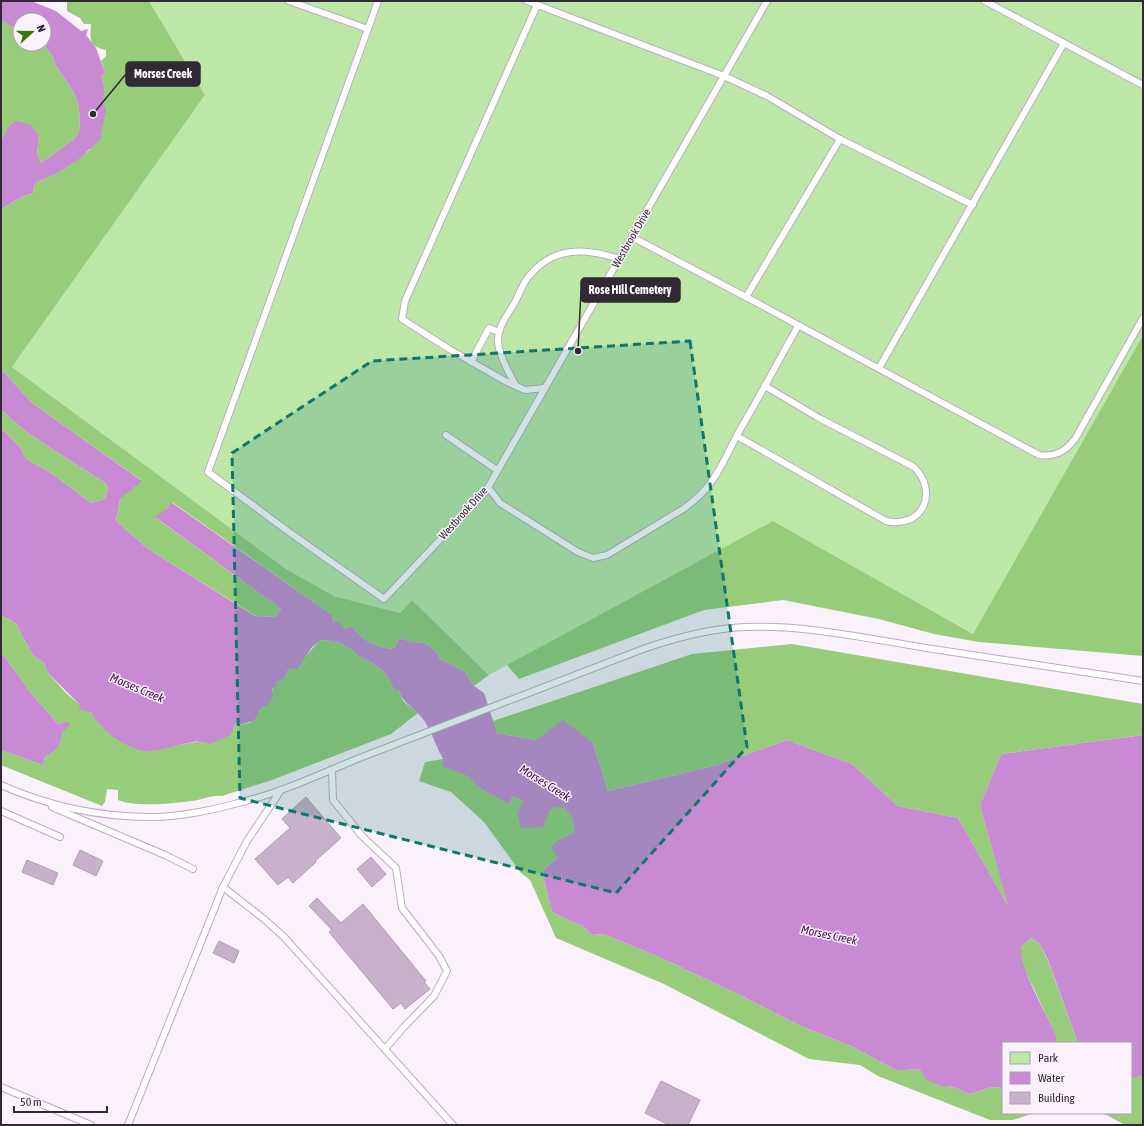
<svg xmlns="http://www.w3.org/2000/svg" width="1144" height="1126" font-family="'Asap Condensed',sans-serif">
	<style>
		.green { fill: #bde7a7 }
		.forest { fill: #97cc7b }
		.water { fill: #c88bd3 }
		.building { fill: #c7b1cb; stroke: #b19bb4 }
		.lines { fill: none; stroke-linecap: round; stroke-linejoin: round }
		.lane-casing { stroke: #bfa9c3; stroke-width: 8 }
		.lane { stroke: #fff; stroke-width: 6 }
		.marked { fill: #0f766e; fill-opacity: 0.2; stroke: #0f766e; stroke-width: 3; stroke-dasharray: 8 5; stroke-linejoin: round }
		.labels { text-anchor: middle; stroke-width: 3; stroke-linejoin: round; paint-order: stroke }
		.street-label { font-size: 11px; fill: #312933; stroke: #faf1fc }
		.water-label { font-size: 12px; font-style: italic; fill: #43094d; stroke: #faf1fc }
		.leader { fill: none; stroke: #312933; stroke-width: 1.5 }
		.callout-dot { fill: #312933; stroke: #faf1fc; stroke-width: 1.5 }
		.callout { fill: #312933; stroke: #312933; stroke-width: 1.5 }
		.callout-label { font-size: 12px; text-anchor: middle; font-weight: bold; fill: #fff }
	</style>
	<rect width="100%" height="100%" fill="#faf1fc"/>
	<path class="green" d="M149 1H1143V335L973 634 773 521 489 675 412 600 400 613 334 596 286 569 12 367 205 95Z"/>
	<g class="forest">
		<path d="M67 1H149L205 95 12 367 286 569 334 596 400 613 412 600 489 675 474 686 465 672 439 658 435 650 424 643 412 642 399 638 396 646 392 649C373 646 363 641 352 626L345 629 334 622 332 615 172 502 168 508 156 518 281 609 275 617 256 616 148 549 116 521 120 499 141 480 32 403 1 369V209L23 196 33 194 34 186 37 182 54 175 90 150C96 127 107 101 101 77L105 73 101 61 106 56V50C89 46 90 41 91 24H84L80 18 67 11Z"/>
		<path d="M1 19 8 25 20 29V44H43L53 57 56 66 69 84 78 102 80 119 79 132 73 140 41 163 37 155 39 135 7 128 1 141Z"/>
		<path d="M1143 335V656L979 642 934 634 879 619 783 600 704 610 519 679 507 665 773 521 973 634Z"/>
		<path d="M1 410 28 433 105 483 108 487 105 499 91 503 51 473 26 459 20 447 1 428Z"/>
		<path d="M1 615 17 624 22 636 34 656 44 663 48 673 67 694 79 704 91 712 102 727 145 751 201 741 234 726 250 723 259 710 264 707 276 683 285 678 288 670C302 665 310 649 321 640L332 641 343 644 359 656 369 661 383 671 389 679 394 690H399L403 701 418 713 391 734 272 780 222 796C214 795 206 798 198 800 178 803 136 808 118 800V790L107 789 105 802 102 806 1 765V750L43 765 45 757 51 753 67 721 58 724 31 693 1 652Z"/>
		<path d="M792 644 1143 704V735L1001 754 980 805 1009 908 958 818 898 806 852 764 787 740 717 765 608 791 593 743 536 740 497 733 493 721 692 654Z"/>
		<path d="M443 759 460 772 469 776 481 789 509 803 512 797 522 800 523 804 549 811 556 807H565L573 819 574 832 560 839 558 858 544 869V880L552 912 584 927 592 935 603 934 659 957 744 997 801 1026 853 1047 896 1070H905L920 1069 950 1086 970 1094 992 1087 1003 1088V1113H1034L1013 1120H990L878 1076 860 1065 809 1059 664 984 556 938 530 880 521 873 484 822 451 792 419 781 425 762Z"/>
		<path d="M1031 938 1040 944 1048 961 1078 1043H1057V1040L1052 1027 1023 966 1020 952 1023 944Z"/>
		<path d="M1143 1075V1125H1125L1103 1113H1131V1079Z"/>
	</g>
	<g class="water">
		<path d="M1 1H31L56 11 81 31 88 29 86 35 96 48 105 73 101 77 104 88 103 103 106 110 100 140 79 159 54 175 37 182 34 186 33 194 23 196 1 209V141L7 128 16 121 31 125 39 135 37 155 41 163 73 140 79 132 80 119 78 102 69 84 56 66 53 57 43 44H44V20H20V29L8 25 1 19Z"/>
		<path d="M1 369 32 403 142 481 120 499 116 521 148 549 255 616 275 617 281 609 155 517 168 508 171 502 332 615 334 622 340 623 345 629 352 626C363 641 373 646 392 649L396 646 399 638 412 642 424 643 435 650 439 658 465 672 474 686 484 693 497 733 536 740 563 720 593 743 608 791 717 765 787 740 852 764 898 806 958 818 1008 906 980 805 1001 754 1143 735V1075L1131 1079V1043H1078L1048 960 1040 944 1031 938C1028 941 1024 943 1022 946 1016 961 1043 1007 1050 1023 1053 1029 1057 1036 1057 1043H1003V1088L992 1087 970 1094 950 1086 945 1087 926 1080 920 1069 905 1070H896L853 1047 801 1026 744 997 659 957 603 934 592 935 584 927 552 912 544 880V869L558 858 551 847 560 839 574 832 573 819 565 808 556 807 549 811 543 827 521 828 517 812 523 804 522 800 512 797 509 804 481 789 468 776 442 766 443 759C437 748 430 728 423 719 415 708 402 703 399 690H394L389 679 383 671 369 661 359 656 343 644 332 641 321 640 312 647 297 670 293 668 288 670 285 678 276 683V687L272 689C274 703 270 703 259 710 257 723 246 723 234 726L230 735 210 744C196 739 193 743 179 745 169 747 156 752 145 751 132 750 111 737 102 727 98 723 94 717 91 712L80 710 79 704 48 673 44 663 34 656 22 636 17 624 1 615V428L20 447 26 459 51 473 91 503 105 499 108 487 105 483 28 433 1 410Z"/>
		<path d="M1 652 31 693 58 724 67 721 70 725 62 732C61 746 56 750 45 757L43 765 1 750Z"/>
	</g>
	<g class="building">
		<path d="M306 797 341 838 322 855 315 861 316 862 293 883 288 877 278 885 255 859 290 828 282 819Z"/>
		<path d="M80 850 103 861 96 876 73 865Z"/>
		<path d="M371 857 386 874 372 887 357 869Z"/>
		<path d="M27 860 58 873 53 885 22 872Z"/>
		<path d="M317 898 341 923 363 904 426 981 424 982 430 989 405 1009 401 1003 393 1009 329 932 332 930 309 906Z"/>
		<path d="M219 941 239 951 234 963 213 953Z"/>
		<path d="M661 1081 700 1100 688 1125H669L645 1113Z"/>
	</g>
	<g class="lines">
		<g class="lane-casing">
			<g id="lane">
				<path d="M289 1 368 29"/>
				<path d="M378 1 208 472 289 532 384 599 486 491 767 1"/>
				<path d="M527 1 724 76 767 96 840 139 973 205"/>
				<path d="M985 1 1143 85"/>
				<path d="M537 5 405 301 402 319 449 349 505 381 525 390 545 388"/>
				<path d="M632 237 746 297 1039 455C1055 457 1065 452 1075 439L1143 318"/>
				<path d="M746 297 840 139"/>
				<path d="M471 362 489 328 499 332"/>
				<path d="M879 368 1064 43"/>
				<path d="M516 386C510 375 498 354 498 341 498 326 508 314 515 302 520 293 523 282 530 275 554 246 586 248 619 259"/>
				<path d="M446 435 497 470"/>
				<path d="M737 436 886 521C923 529 939 492 914 467L819 418 765 386"/>
				<path d="M488 487 500 503 578 552 593 558 607 555 683 509C716 487 723 460 741 428 761 394 779 360 798 326"/>
				<path d="M332 770 333 800 362 836 396 868 402 908 439 956 447 971 434 996 403 1028 385 1049"/>
				<path d="M1 785C48 806 99 817 151 817 183 817 216 809 246 801 284 791 321 774 357 759L643 649C672 639 701 631 731 628 796 622 869 639 933 649 1003 660 1073 670 1143 681"/>
				<path d="M52 807 165 855 193 869"/>
				<path d="M1 811 60 837"/>
				<path d="M223 887 264 919 284 937 453 1125"/>
				<path d="M1 1087 91 1125"/>
				<path d="M128 1125 223 887 247 841 281 790"/>
			</g>
		</g>
		<use href="#lane" class="lane"/>
	</g>
	<path class="marked" d="M690 341 747 747 616 893 240 798 232 453 372 361Z"/>
	<g class="labels">
		<g class="street-label">
			<text transform="translate(631 238) rotate(-60)" y="4">Westbrook Drive</text>
			<text transform="translate(463 513) rotate(-48)" y="4">Westbrook Drive</text>
		</g>
		<g class="water-label">
			<text transform="translate(137 688) rotate(23)" y="4">Morses Creek</text>
			<text transform="translate(545 783) rotate(32)" y="4">Morses Creek</text>
			<text transform="translate(829 935) rotate(12)" y="4">Morses Creek</text>
		</g>
	</g>
	<path class="leader" d="M93 114L126 74M578 351L581 290"/>
	<g class="callout-dot">
		<circle cx="93" cy="114" r="4"/>
		<circle cx="578" cy="351" r="4"/>
	</g>
	<g class="callout">
		<rect x="126" y="62" width="74" height="24" rx="4"/>
		<rect x="581" y="278" width="99" height="24" rx="4"/>
	</g>
	<g class="callout-label">
		<text x="163" y="78">Morses Creek</text>
		<text x="630" y="294">Rose Hill Cemetery</text>
	</g>
	<rect width="1144" height="1126" fill="none" stroke="#312933" stroke-width="4"/>
	<rect x="1002" y="1042" width="130" height="72" fill="#faf1fc" stroke="#aaa1ac"/>
	<rect x="1010" y="1052" width="20" height="12" fill="#bde7a7" stroke="#aaa1ac"/>
	<text x="1038" y="1062" font-size="12" fill="#312933">Park</text>
	<rect x="1010" y="1072" width="20" height="12" fill="#c88bd3" stroke="#aaa1ac"/>
	<text x="1038" y="1082" font-size="12" fill="#312933">Water</text>
	<rect x="1010" y="1092" width="20" height="12" fill="#c7b1cb" stroke="#aaa1ac"/>
	<text x="1038" y="1102" font-size="12" fill="#312933">Building</text>
	<g transform="translate(32 32) rotate(69)"><circle r="19" fill="#faf1fc" stroke="#aaa1ac"/>
	<path d="M0-3L7 15L0 10L-7 15Z" fill="#3c7609"/>
	<text y="-6" font-size="11" font-weight="bold" text-anchor="middle" fill="#312933">N</text>
	</g>
	<path d="M14 1106v6h93v-6" fill="none" stroke="#312933" stroke-width="2"/>
	<text x="20" y="1106" font-size="12" fill="#312933" stroke="#faf1fc" stroke-width="3" paint-order="stroke">50 m</text>
</svg>
